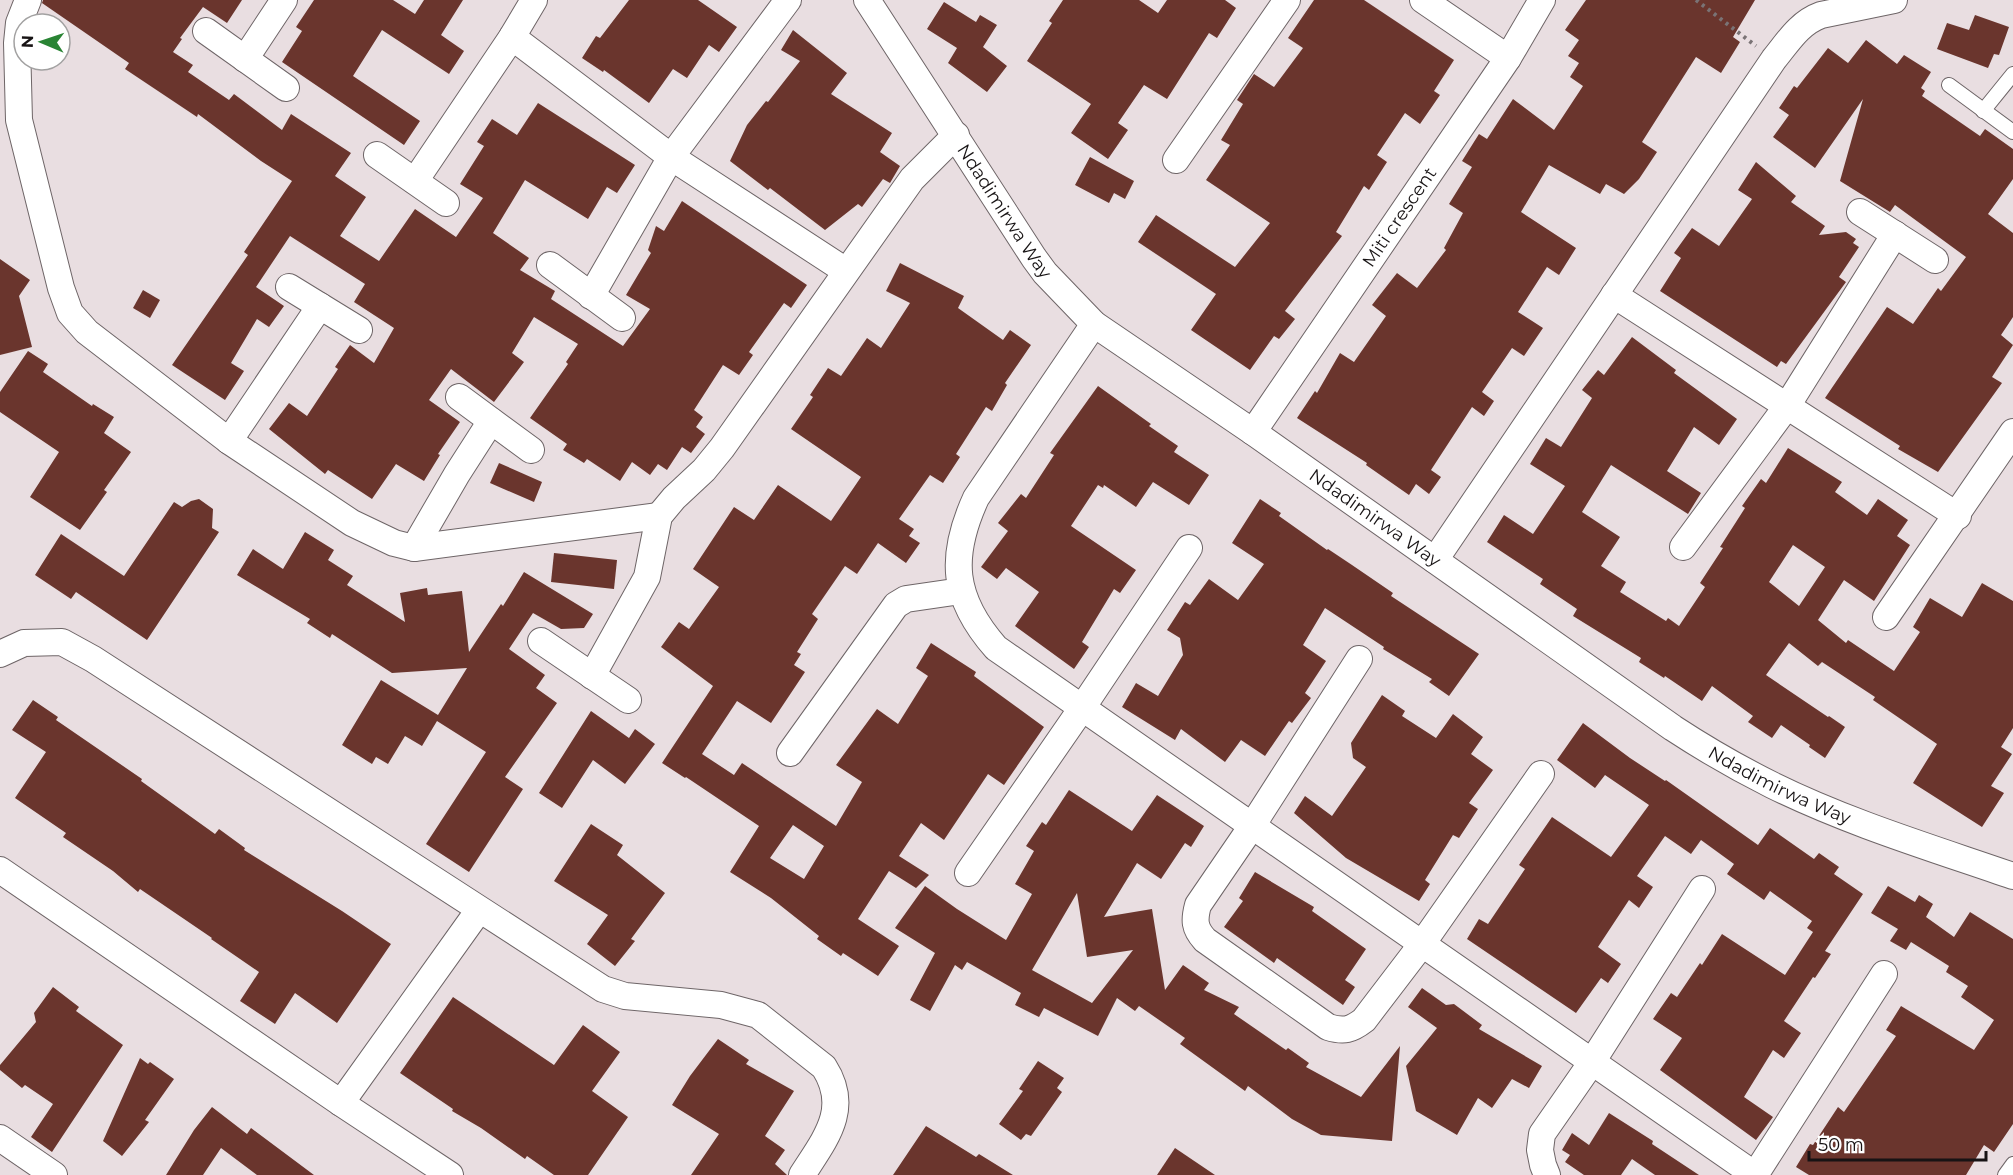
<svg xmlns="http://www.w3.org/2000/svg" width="2013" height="1175" font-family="Montserrat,sans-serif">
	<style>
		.building { fill: #6a352d; fill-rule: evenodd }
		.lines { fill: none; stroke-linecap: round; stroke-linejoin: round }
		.service-casing { stroke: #6e6567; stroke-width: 16 }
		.minor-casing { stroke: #6e6567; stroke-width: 28 }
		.path { stroke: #7a7375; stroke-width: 4; stroke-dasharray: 3 4.5; stroke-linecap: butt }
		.service { stroke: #fff; stroke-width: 14 }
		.minor { stroke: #fff; stroke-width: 26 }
		.labels { text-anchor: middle; stroke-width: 6; stroke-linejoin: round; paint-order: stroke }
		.street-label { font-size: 18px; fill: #171314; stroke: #fff }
	</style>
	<rect width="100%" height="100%" fill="#e9dee1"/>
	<g class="building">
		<path d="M43 0H242L227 23 203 7 180 38 182 39 173 52 193 65 188 72 229 100 234 94 282 130 291 114 351 153 335 176 366 197 340 236 379 261 415 209 456 237 483 198 460 184 484 146 477 142 492 119 517 135 538 103 635 165 617 193 607 187 588 219 525 180 493 233 529 258 520 270 555 291 551 299 623 346 650 309 626 295 651 253 648 250 656 226 664 231 682 201 807 285 791 308 784 303 749 352 753 355 739 375 723 365 694 410 703 417 696 427 705 434 691 453 682 447 667 470 658 464 650 475 632 462 620 481 587 459 584 463 563 450 567 444 530 418 568 364 566 362 578 344 534 317 512 353 524 362 494 402 451 369 429 400 460 422 438 454 440 455 424 481 396 464 372 499 328 470 325 474 269 429 289 403 307 416 338 369 335 367 350 345 374 363 394 328 354 302 365 284 290 236 256 287 284 306 269 327 257 319 231 363 244 371 225 400 172 365 248 255 244 252 292 181 261 161 198 114 197 117 125 69 129 63 42 3Z"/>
		<path d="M314 0H393L415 14 424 0H463L441 35 464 51 449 74 382 30 353 76 420 121 404 145 282 62 302 31 296 27Z"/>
		<path d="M629 0H698L737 27 719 52 709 45 687 78 673 69 649 103 604 70 603 72 582 58 596 36 600 38Z"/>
		<path d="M1063 0H1139L1158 13 1167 0H1225L1236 8 1217 38 1209 33 1167 99 1144 85 1118 123 1128 130 1108 159 1071 133 1091 104 1027 61 1052 23 1049 21Z"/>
		<path d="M1314 0H1364L1454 60 1434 91 1440 95 1420 124 1405 113 1377 155 1387 162 1369 190 1364 186 1336 232 1342 236 1285 311 1295 319 1279 339 1274 336 1250 370 1191 330 1216 294 1138 242 1156 215 1235 267 1270 223 1206 180 1230 145 1221 140 1243 104 1237 100 1254 74 1274 87 1303 48 1288 38Z"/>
		<path d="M1586 0H1755L1733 37 1740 42 1721 73 1696 57 1642 142 1657 152 1639 179 1624 194 1606 184 1600 194 1549 165 1521 212 1576 248 1559 275 1547 267 1518 312 1543 328 1524 356 1512 348 1482 392 1494 401 1484 416 1472 407 1431 470 1441 477 1429 494 1416 484 1409 495 1366 465 1367 463 1297 418 1315 391 1317 393 1340 353 1354 362 1386 316 1372 305 1397 273 1417 288 1446 250 1444 248 1463 213 1449 204 1472 167 1462 161 1479 134 1487 139 1513 99 1554 130 1583 86 1570 77 1579 63 1568 56 1579 40 1565 30Z"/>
		<path d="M944 2 976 22 980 15 997 25 983 47 1007 66 987 92 948 63 957 48 927 29Z"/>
		<path d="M1975 15 2009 27 1999 55 1994 54 1988 68 1937 49 1947 23 1969 30Z"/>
		<path d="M793 30 847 73 831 94 892 133 880 152 900 166 890 183 883 179 862 207 858 204 825 230 770 188 768 190 730 161 747 125 766 101 768 102 800 61 781 50Z"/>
		<path d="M1866 40 1897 64 1904 55 1931 72 1921 88 1925 91 1922 96 1980 136 1985 129 2013 149V179L1988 214 2013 233V317L2001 335 2013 345 1992 377 2002 383 1938 472 1898 449 1900 446 1825 398 1887 307 1913 324 1938 288 1941 291 1966 257 1895 205 1890 212 1840 181 1863 99 1815 168 1773 137 1789 115 1779 108 1794 86 1797 88 1828 48 1848 63Z"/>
		<path d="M1090 157 1134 181 1125 199 1114 193 1109 203 1075 185Z"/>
		<path d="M1756 162 1796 196 1791 202 1825 226 1819 235 1846 232 1856 239 1853 243 1859 247 1839 277 1846 282 1786 364 1781 361 1777 367 1660 291 1681 258 1674 253 1692 228 1719 246 1752 199 1738 190Z"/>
		<path d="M0 259 30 280 19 296 32 347 0 355Z"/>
		<path d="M900 263 964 296 958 308 1003 340 1010 330 1031 345 1005 383 1007 385 992 411 986 407 956 454 960 457 943 483 930 475 899 519 914 529 909 536 920 543 906 563 878 543 857 574 845 566 812 614 818 619 797 652 801 654 794 665 805 672 771 723 737 701 702 754 734 775 742 763 836 826 862 782 836 765 877 709 898 724 928 676 916 668 931 643 976 672 974 676 1044 727 1004 785 988 774 944 840 921 823 899 856 929 875 916 888 889 871 858 919 899 946 878 976 843 953 841 956 817 939 819 936 771 898 730 872 759 826 686 777 685 778 662 763 713 686 661 647 679 622 689 629 719 587 693 569 734 507 754 520 778 485 831 521 861 477 791 429 813 397 810 395 828 368 841 376 867 338 881 348 910 303 886 291ZM793 825 824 846 804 879 770 858Z"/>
		<path d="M143 290 160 300 150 318 133 308Z"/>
		<path d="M1632 337 1676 370 1674 373 1737 419 1719 445 1694 427 1667 471 1701 493 1688 514 1611 465 1582 512 1620 537 1601 566 1626 582 1620 592 1666 621 1668 618 1679 626 1705 587 1700 583 1723 548 1720 547 1745 508 1742 506 1761 479 1766 483 1788 448 1842 482 1835 492 1867 515 1878 499 1908 520 1897 536 1910 545 1874 601 1844 580 1818 620 1846 643 1848 640 1894 671 1920 632 1913 627 1930 598 1962 617 1982 583 2013 601V728L2001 747 2012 754 1991 786 2004 793 1982 827 1913 783 1937 744 1873 700 1875 697 1822 662 1818 666 1789 643 1766 675 1828 717 1829 716 1845 727 1825 758 1809 747 1810 745 1781 725 1772 738 1748 722 1753 716 1712 686 1702 701 1665 676 1664 678 1639 662 1641 658 1573 616 1577 609 1540 584 1543 579 1487 542 1504 515 1533 534 1565 486 1530 464 1546 438 1561 447 1592 398 1582 390 1598 370 1604 375ZM1793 545 1825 567 1799 606 1769 582Z"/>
		<path d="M28 351 48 364 43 372 92 406 93 404 114 417 104 433 131 452 104 490 107 492 80 530 30 497 59 452 0 412V392Z"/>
		<path d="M1098 386 1151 424 1149 426 1178 446 1174 452 1209 475 1189 505 1153 482 1136 507 1104 485 1103 488 1098 485 1071 526 1136 570 1120 593 1114 589 1082 642 1089 647 1074 669 1015 626 1039 592 1006 568 997 579 981 567 1008 531 998 523 1021 494 1026 498 1054 455 1050 453Z"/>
		<path d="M499 463 542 482 534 502 490 483Z"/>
		<path d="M199 499 213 509 212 528 219 532 147 640 76 592 71 599 35 575 61 534 124 576 174 502 182 507 191 501Z"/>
		<path d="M1260 499 1281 513 1279 516 1327 550 1328 549 1352 565 1393 593 1391 596 1479 654 1449 696 1429 682 1432 679 1383 649 1384 647 1325 608 1303 645 1326 661 1305 693 1311 698 1292 723 1289 721 1265 756 1241 740 1225 762 1181 729 1175 740 1122 707 1136 683 1158 696 1183 655 1180 638 1167 630 1185 602 1190 605 1209 579 1238 600 1264 564 1232 543Z"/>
		<path d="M305 532 334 550 328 560 353 576 347 585 405 622 400 593 427 588 428 595 462 591 469 652 501 604 503 606 524 572 593 614 584 628 561 629 533 613 509 649 545 675 536 688 557 703 505 777 523 789 469 872 426 844 486 752 437 721 422 746 405 736 388 764 376 757 372 764 342 745 381 680 438 715 467 668 392 673 332 634 330 638 307 623 310 619 237 575 253 549 283 569Z"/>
		<path d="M554 553 617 560 614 589 551 582Z"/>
		<path d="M1382 695 1405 711 1402 716 1436 738 1453 714 1483 737 1471 754 1493 770 1469 803 1478 809 1459 838 1453 835 1425 880 1430 884 1419 901 1346 858 1294 813 1305 796 1332 816 1366 767 1353 758 1351 743Z"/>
		<path d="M33 700 58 717 56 720 142 779 141 781 215 834 219 829 245 848 244 850 342 911 391 944 337 1023 295 993 275 1024 240 1001 259 972 211 939 212 938 140 889 138 892 113 871 63 837 66 833 15 798 46 752 12 730Z"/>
		<path d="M591 711 629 738 635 729 655 744 625 784 593 760 562 808 539 793Z"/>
		<path d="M1583 723 1630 758 1665 781 1666 780 1758 845 1770 828 1814 859 1819 853 1839 867 1834 874 1863 894 1825 951 1831 954 1815 978 1813 977 1784 1021 1801 1033 1784 1058 1773 1050 1744 1097 1773 1117 1756 1140 1660 1070 1682 1038 1653 1019 1671 993 1677 997 1700 963 1702 965 1722 934 1785 975 1813 932 1807 928 1812 921 1770 891 1764 900 1727 874 1734 864 1701 840 1691 854 1665 836 1637 876 1653 887 1639 908 1629 900 1598 947 1621 964 1608 983 1601 978 1576 1013 1467 939 1479 919 1488 924 1525 869 1519 865 1552 817 1611 857 1649 805 1605 775 1595 788 1557 760Z"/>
		<path d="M1069 790 1132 831 1157 795 1204 826 1191 847 1185 843 1161 879 1137 863 1104 917 1152 909 1165 990 1183 965 1209 983 1204 990 1239 1007 1234 1014 1286 1050 1288 1048 1309 1063 1306 1067 1361 1097 1400 1046 1392 1141 1321 1135 1292 1119 1248 1086 1245 1091 1180 1044 1185 1038 1139 1006 1135 1011 1117 998 1098 1036 1044 1008 1039 1017 1015 1005 1021 993 967 962 962 970 955 965 930 1011 910 1000 935 953 895 928 925 886 957 909 1006 940 1032 894 1015 884 1034 851 1026 846 1042 822 1046 825ZM1077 893 1087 957 1133 950 1092 1003 1032 970Z"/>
		<path d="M591 824 623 845 617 855 665 893 631 939 635 941 615 966 587 944 608 915 554 881Z"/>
		<path d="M1255 872 1314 907 1312 911 1366 949 1345 980 1355 987 1343 1005 1277 958 1274 963 1224 927 1243 901 1239 898Z"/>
		<path d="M1888 886 1915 902 1919 895 1933 904 1926 917 1954 937 1970 912 2013 939V1124L1994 1152 1984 1145 1966 1175H1809L1796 1167 1810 1144 1813 1145 1838 1107 1844 1112 1896 1036 1886 1030 1901 1006 1974 1050 1994 1020 1961 997 1968 986 1946 972 1949 966 1911 942 1906 950 1890 941 1898 929 1871 913Z"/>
		<path d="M53 987 79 1007 76 1011 123 1045 52 1152 31 1137 53 1104 25 1085 22 1088 0 1070V1065L36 1022 34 1013Z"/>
		<path d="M1422 988 1446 1005 1454 1004 1482 1025 1479 1029 1542 1066 1529 1088 1512 1079 1492 1108 1478 1098 1457 1135 1416 1111 1406 1066 1437 1028 1408 1007Z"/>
		<path d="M453 997 554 1065 583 1025 620 1052 592 1091 628 1117 588 1175H554L527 1156 525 1159 481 1128 452 1111 453 1109 400 1073Z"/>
		<path d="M718 1039 749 1060 746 1064 794 1091 765 1136 785 1150 775 1164 787 1175H691L719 1134 672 1105 690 1076Z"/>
		<path d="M140 1058 148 1064 150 1062 174 1079 145 1120 149 1122 122 1156 103 1141Z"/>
		<path d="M1038 1061 1064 1078 1057 1088 1062 1092 1031 1136 1026 1134 1021 1140 999 1124 1023 1091 1019 1089Z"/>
		<path d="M212 1107 247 1134 251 1128 314 1175H257L221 1148 203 1175H166L194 1130Z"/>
		<path d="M1609 1113 1653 1141 1652 1144 1699 1175H1655L1632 1159 1621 1175H1584L1565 1162 1570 1155 1562 1150 1572 1133 1589 1145Z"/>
		<path d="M926 1126 976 1157 979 1154 1013 1175H893Z"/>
		<path d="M1175 1148 1215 1175H1157Z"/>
	</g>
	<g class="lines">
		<g class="service-casing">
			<g id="service">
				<path d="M1949 85 2013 132"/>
				<path d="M1983 111 2013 74"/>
				<path d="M2005 1175 2013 1164"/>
			</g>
		</g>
		<g class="minor-casing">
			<g id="minor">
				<path d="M28 0 19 23 17 43 19 120 61 288 70 313 87 332 229 441 352 523 394 543 414 548 659 516"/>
				<path id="s1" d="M867 0 1034 258 1045 273 1094 324 1253 432 1673 728C1705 749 1738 768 1772 785 1849 823 1932 848 2013 876"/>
				<path d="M1423 0 1508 58"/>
				<path d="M206 31 286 88"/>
				<path d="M512 37 671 157 846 271"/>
				<path d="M245 59 284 0"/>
				<path d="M377 155 446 203"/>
				<path d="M1176 160 1287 0"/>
				<path d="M415 181 512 37 534 0"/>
				<path d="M1860 212 1935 260"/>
				<path d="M550 265 622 318"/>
				<path d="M289 287 359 330"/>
				<path d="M1614 295 1958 516"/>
				<path d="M591 296 671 157 788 0"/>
				<path d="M1094 324 976 498C949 557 952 598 996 648L1755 1175"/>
				<path d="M459 397 531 450"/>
				<path id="s2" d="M1253 432 1508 58 1542 0"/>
				<path d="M229 441 320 306"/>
				<path d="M1683 547 1787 406 1895 234"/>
				<path d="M414 548 457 474 491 421"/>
				<path d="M1435 560 1774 59C1788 42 1799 23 1821 15L1894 0"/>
				<path d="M1886 617 2013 432"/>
				<path d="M541 641 628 700"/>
				<path d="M0 654 24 643 62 642 93 659 603 989 625 996 721 1005 758 1015 824 1067C851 1109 825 1139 802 1175"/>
				<path d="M1359 659 1252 826 1198 905C1194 920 1194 928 1205 940L1328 1027C1344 1032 1351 1030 1364 1020L1422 944 1541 774"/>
				<path d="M592 676 647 577 659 516 674 498 704 470 722 448 912 179 956 135"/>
				<path d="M790 753 896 605 906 599 961 591"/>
				<path d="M0 870 341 1103 450 1175"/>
				<path d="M968 873 1082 708 1189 548"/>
				<path d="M341 1103 479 910"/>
				<path d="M0 1138 54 1175"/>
				<path d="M1547 1175 1543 1165 1540 1150 1542 1134 1592 1062 1702 889"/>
				<path d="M1755 1175 1884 974"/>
			</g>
		</g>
		<path class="path" d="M1696 0 1756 46"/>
		<use href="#service" class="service"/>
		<use href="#minor" class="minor"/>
	</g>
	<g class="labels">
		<g class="street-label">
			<text dy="6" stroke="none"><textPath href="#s1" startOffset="252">Ndadimirwa Way</textPath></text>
			<text dy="6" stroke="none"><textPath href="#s2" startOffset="260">Miti crescent</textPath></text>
			<text dy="6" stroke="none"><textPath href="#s1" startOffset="738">Ndadimirwa Way</textPath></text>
			<text dy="6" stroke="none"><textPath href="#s1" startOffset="1224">Ndadimirwa Way</textPath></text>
		</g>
	</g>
	<g transform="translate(42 42) rotate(272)"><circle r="28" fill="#ffffff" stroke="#a2a1a1" stroke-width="1.5"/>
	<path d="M0-4.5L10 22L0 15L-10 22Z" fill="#298434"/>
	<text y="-9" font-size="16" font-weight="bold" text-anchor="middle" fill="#171314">N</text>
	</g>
	<path d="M1809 1151v9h177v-9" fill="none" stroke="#171314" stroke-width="3"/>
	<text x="1818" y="1151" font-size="18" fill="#171314" stroke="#ffffff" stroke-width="4.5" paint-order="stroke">50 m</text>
</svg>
